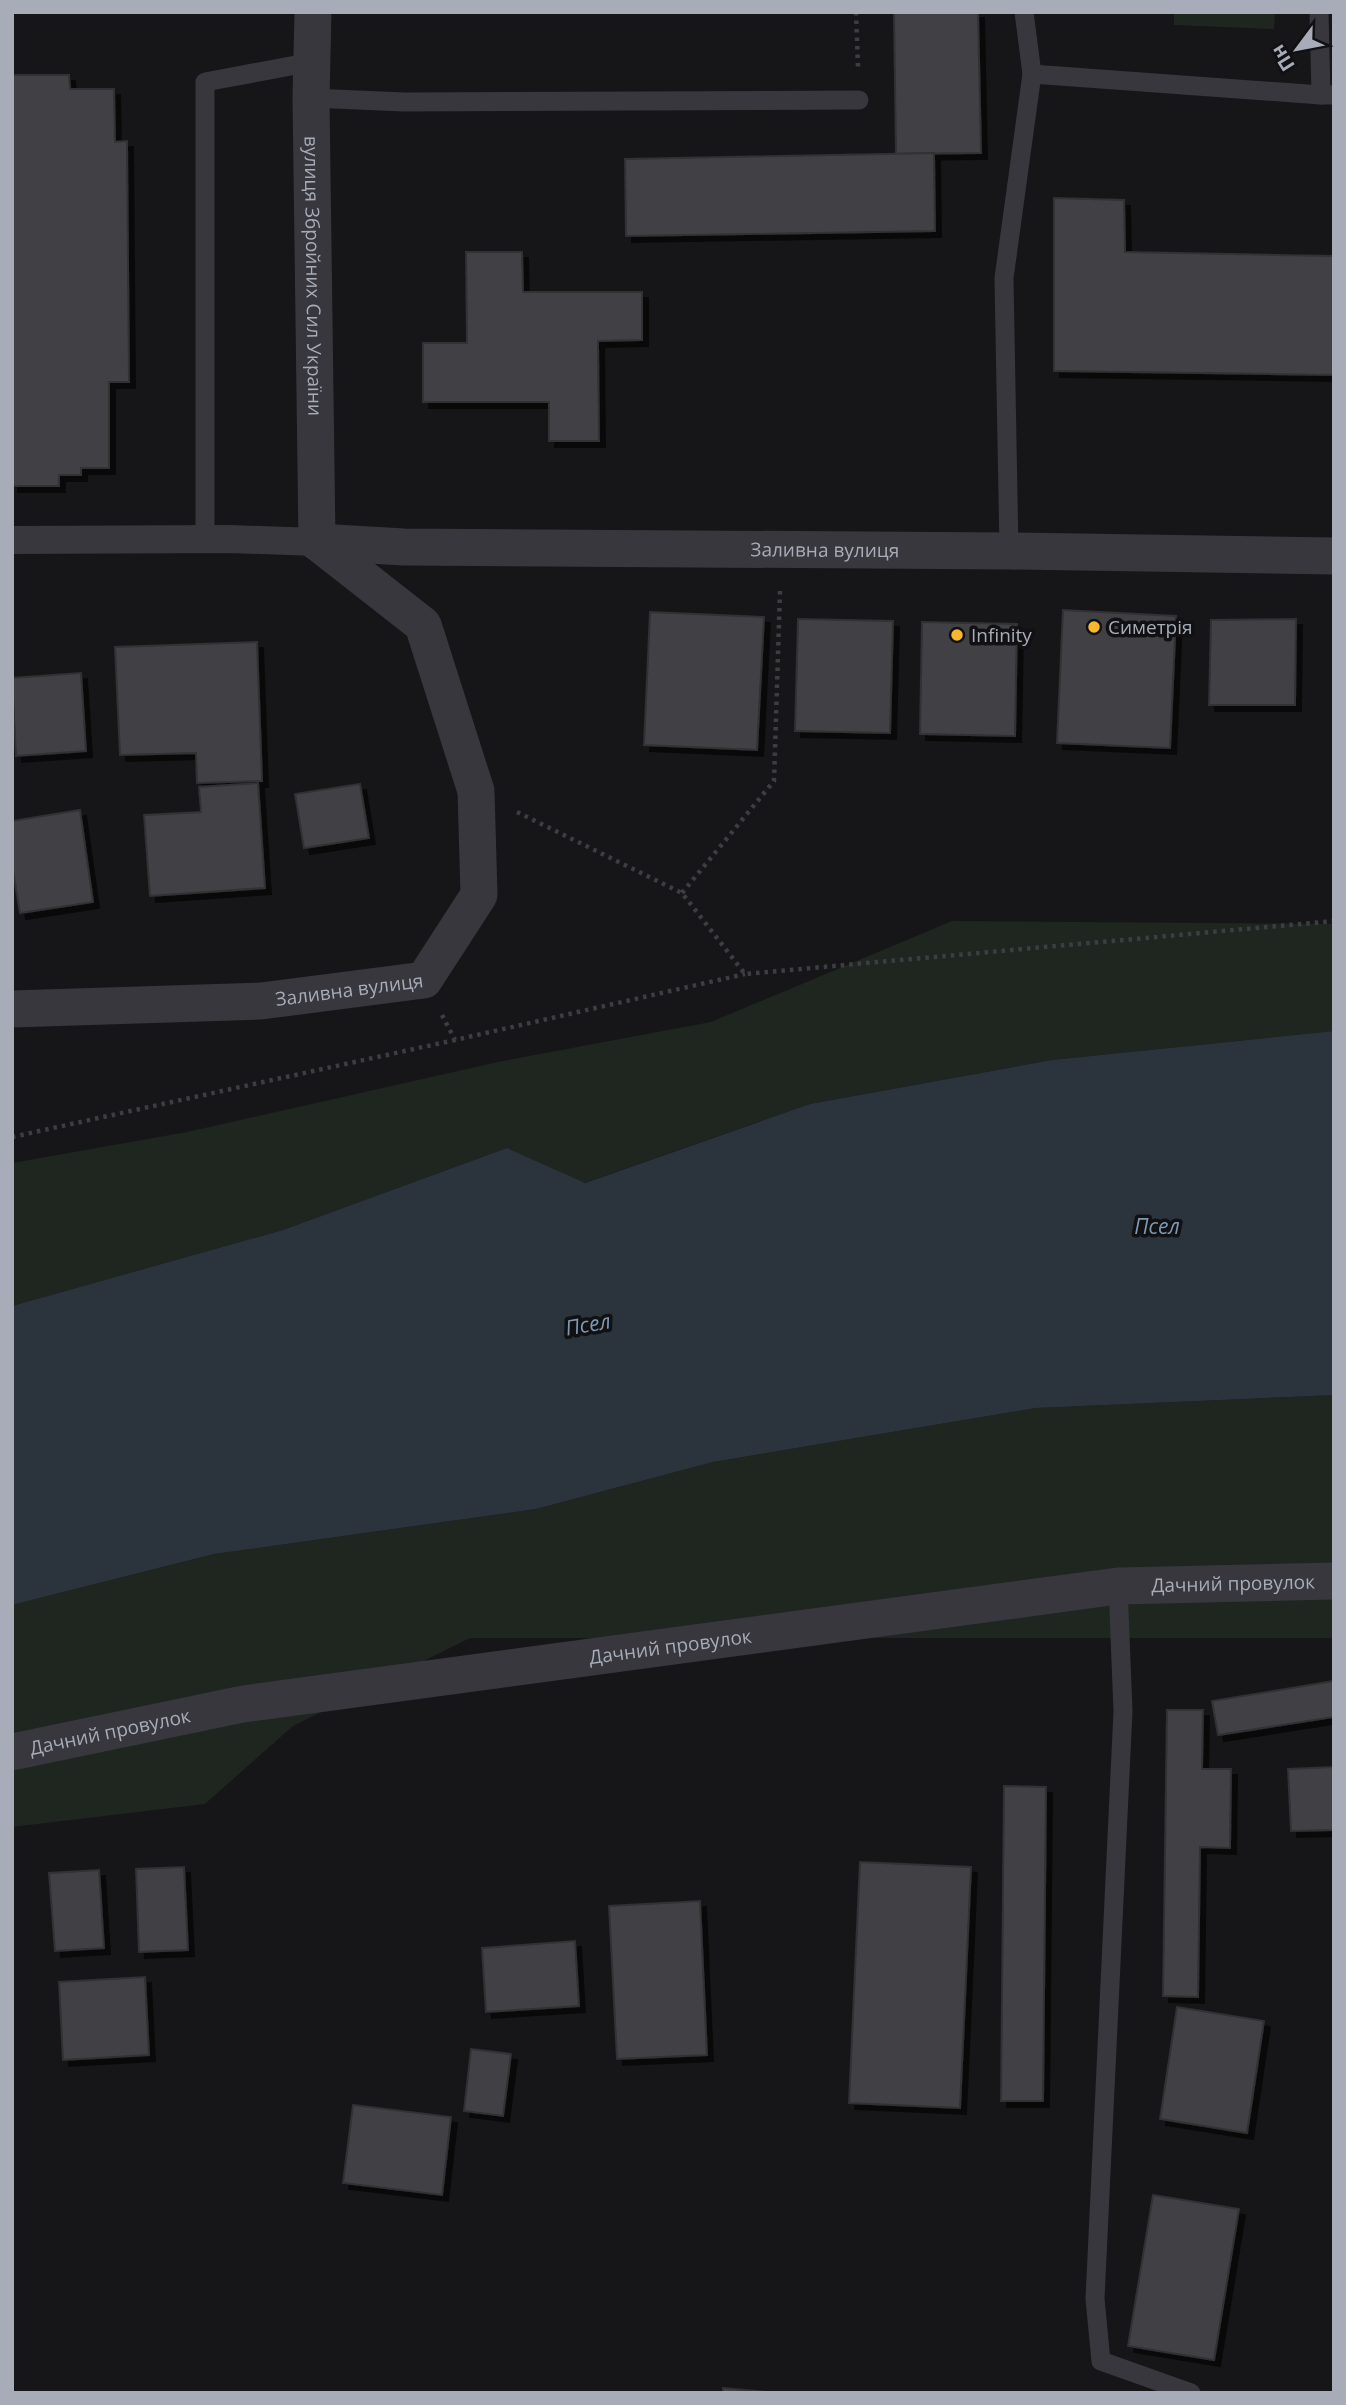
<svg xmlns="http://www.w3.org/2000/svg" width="1346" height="2405" font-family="'Open Sans',sans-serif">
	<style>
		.green { fill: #1e261f }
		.water { fill: #2b343c }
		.building { fill: #404145; stroke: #303034; stroke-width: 2; filter: url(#shadow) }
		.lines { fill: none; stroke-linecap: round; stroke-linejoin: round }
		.path { stroke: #3d3e44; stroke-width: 4.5; stroke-dasharray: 3.5 5; stroke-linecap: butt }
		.service { stroke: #37373d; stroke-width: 19 }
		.pedestrian { stroke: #37373d; stroke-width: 28 }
		.minor { stroke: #37373d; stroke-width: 37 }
		.poi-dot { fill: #f8b82d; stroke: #111113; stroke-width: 2.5 }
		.labels { text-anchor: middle; stroke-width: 7; stroke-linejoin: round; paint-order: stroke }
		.street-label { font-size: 19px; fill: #a7acb8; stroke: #111113 }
		.poi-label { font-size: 19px; fill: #a7acb8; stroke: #111113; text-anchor: start }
		.water-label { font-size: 21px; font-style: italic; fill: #7d99b5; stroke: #111113 }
	</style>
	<defs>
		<filter id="shadow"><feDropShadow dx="6" dy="6" stdDeviation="0" flood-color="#0009"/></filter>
	</defs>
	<rect width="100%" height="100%" fill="#161618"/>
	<g class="green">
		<path d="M1174 12H1275L1274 29 1174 25Z"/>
		<path d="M952 921 1334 924V1031L1052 1060 810 1104 584 1183 507 1148 283 1230 12 1306V1163L187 1132 498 1062 711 1022Z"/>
		<path d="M1334 1395V1638H470L293 1726 205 1804 12 1827V1605L214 1554 536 1509 713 1462 1036 1408Z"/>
	</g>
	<path class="water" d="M1334 1031V1395L1036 1408 713 1462 536 1509 214 1554 12 1605V1306L283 1230 507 1148 585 1183 810 1104 1052 1060Z"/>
	<g class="building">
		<path d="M894 12H978L981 153 896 154Z"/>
		<path d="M12 75H69L70 89H114L115 142 127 141 129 382H109V468H81V475H59V486H12Z"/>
		<path d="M934 153 935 231 626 236 625 159Z"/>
		<path d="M1054 198 1124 200 1125 252 1334 256V375L1054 371Z"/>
		<path d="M466 252H522L523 292H642V340L598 341 599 441H549V402H423V343H467Z"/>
		<path d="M1063 610 1176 616 1170 748 1057 743Z"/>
		<path d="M650 612 764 617 757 750 644 745Z"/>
		<path d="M798 619 893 621 890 733 795 731Z"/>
		<path d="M1296 619 1295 705H1209L1211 620Z"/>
		<path d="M922 622 1017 624 1015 736 920 734Z"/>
		<path d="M257 642 262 781 197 783 196 753 120 755 115 647Z"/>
		<path d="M81 673 86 751 16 756 12 678Z"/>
		<path d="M258 783 265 888 150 896 144 815 201 812 199 787Z"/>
		<path d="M360 784 369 838 304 848 295 794Z"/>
		<path d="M80 810 93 902 20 913 12 865V821Z"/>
		<path d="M1334 1681V1717L1218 1735 1212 1701Z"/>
		<path d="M1167 1710H1203L1202 1769H1231L1230 1848 1200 1847 1198 1997 1163 1996Z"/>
		<path d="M1334 1767V1830L1291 1831 1288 1769Z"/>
		<path d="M1004 1786 1046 1787 1043 2101H1001Z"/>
		<path d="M860 1862 971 1867 960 2108 849 2103Z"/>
		<path d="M184 1867 188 1950 139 1952 136 1869Z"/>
		<path d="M99 1870 104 1948 55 1951 49 1873Z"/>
		<path d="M700 1901 707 2055 617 2059 609 1906Z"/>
		<path d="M575 1941 579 2006 486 2012 482 1948Z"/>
		<path d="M145 1977 149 2055 63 2060 59 1982Z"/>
		<path d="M1177 2007 1264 2021 1247 2133 1160 2119Z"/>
		<path d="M471 2049 511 2054 503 2116 464 2111Z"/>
		<path d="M353 2105 451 2117 442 2195 343 2183Z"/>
		<path d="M1153 2195 1239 2209 1214 2360 1128 2346Z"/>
		<path d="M723 2388 778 2393H723Z"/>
	</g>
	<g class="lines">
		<g class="path">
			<path d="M856 12 858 67"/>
			<path d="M517 812 682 893 745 974 1334 921"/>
			<path d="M682 893 774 781 780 591"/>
			<path d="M442 1015 455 1040 745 974"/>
			<path d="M12 1137 455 1040"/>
		</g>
		<g class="service">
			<path d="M1319 12 1321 95H1333"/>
			<path d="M1032 74 1321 95"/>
			<path d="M311 98 404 102 859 100"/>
			<path d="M205 540V82L312 62"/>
			<path d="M1009 551 1004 278 1032 74 1024 12"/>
			<path d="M1118 1586 1123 1711 1095 2299 1101 2361 1191 2393"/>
		</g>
		<path class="pedestrian" d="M12 540 230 539 317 542"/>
		<g class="minor">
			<path id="s1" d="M313 12 311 98 317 542"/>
			<path id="s2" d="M317 542 404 547 1009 551 1334 556"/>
			<path id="s3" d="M12 1009 261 1001 424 980 479 895 476 791 423 625 317 542"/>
			<path id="s4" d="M12 1752 243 1704 1118 1586 1334 1581"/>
		</g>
	</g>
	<g class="poi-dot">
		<circle cx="1094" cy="627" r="7"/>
		<circle cx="957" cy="635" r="7"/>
	</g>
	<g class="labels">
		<g class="street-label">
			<text dy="7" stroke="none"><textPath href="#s1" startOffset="264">вулиця Збройних Сил України</textPath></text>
			<text dy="7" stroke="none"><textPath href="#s2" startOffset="508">Заливна вулиця</textPath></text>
			<text dy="7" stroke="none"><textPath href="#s3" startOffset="338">Заливна вулиця</textPath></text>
			<text dy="7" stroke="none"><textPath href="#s4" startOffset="1234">Дачний провулок</textPath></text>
			<text dy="7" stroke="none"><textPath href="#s4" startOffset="667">Дачний провулок</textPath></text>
			<text dy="7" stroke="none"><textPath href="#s4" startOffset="100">Дачний провулок</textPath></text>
		</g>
		<g class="poi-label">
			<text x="1108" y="634">Симетрія</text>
			<text x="971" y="642">Infinity</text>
		</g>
		<g class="water-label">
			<text x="1157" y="1234">Псел</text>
			<text transform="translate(588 1325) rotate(-10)" y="7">Псел</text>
		</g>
	</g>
	<rect width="1346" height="2405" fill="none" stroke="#a7acb8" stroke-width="28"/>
	<g transform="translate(1297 49) rotate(238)" stroke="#111113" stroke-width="5" paint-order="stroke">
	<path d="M0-5L12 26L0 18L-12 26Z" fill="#a7acb8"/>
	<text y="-10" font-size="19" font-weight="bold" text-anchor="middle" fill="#a7acb8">Пн</text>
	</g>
</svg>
